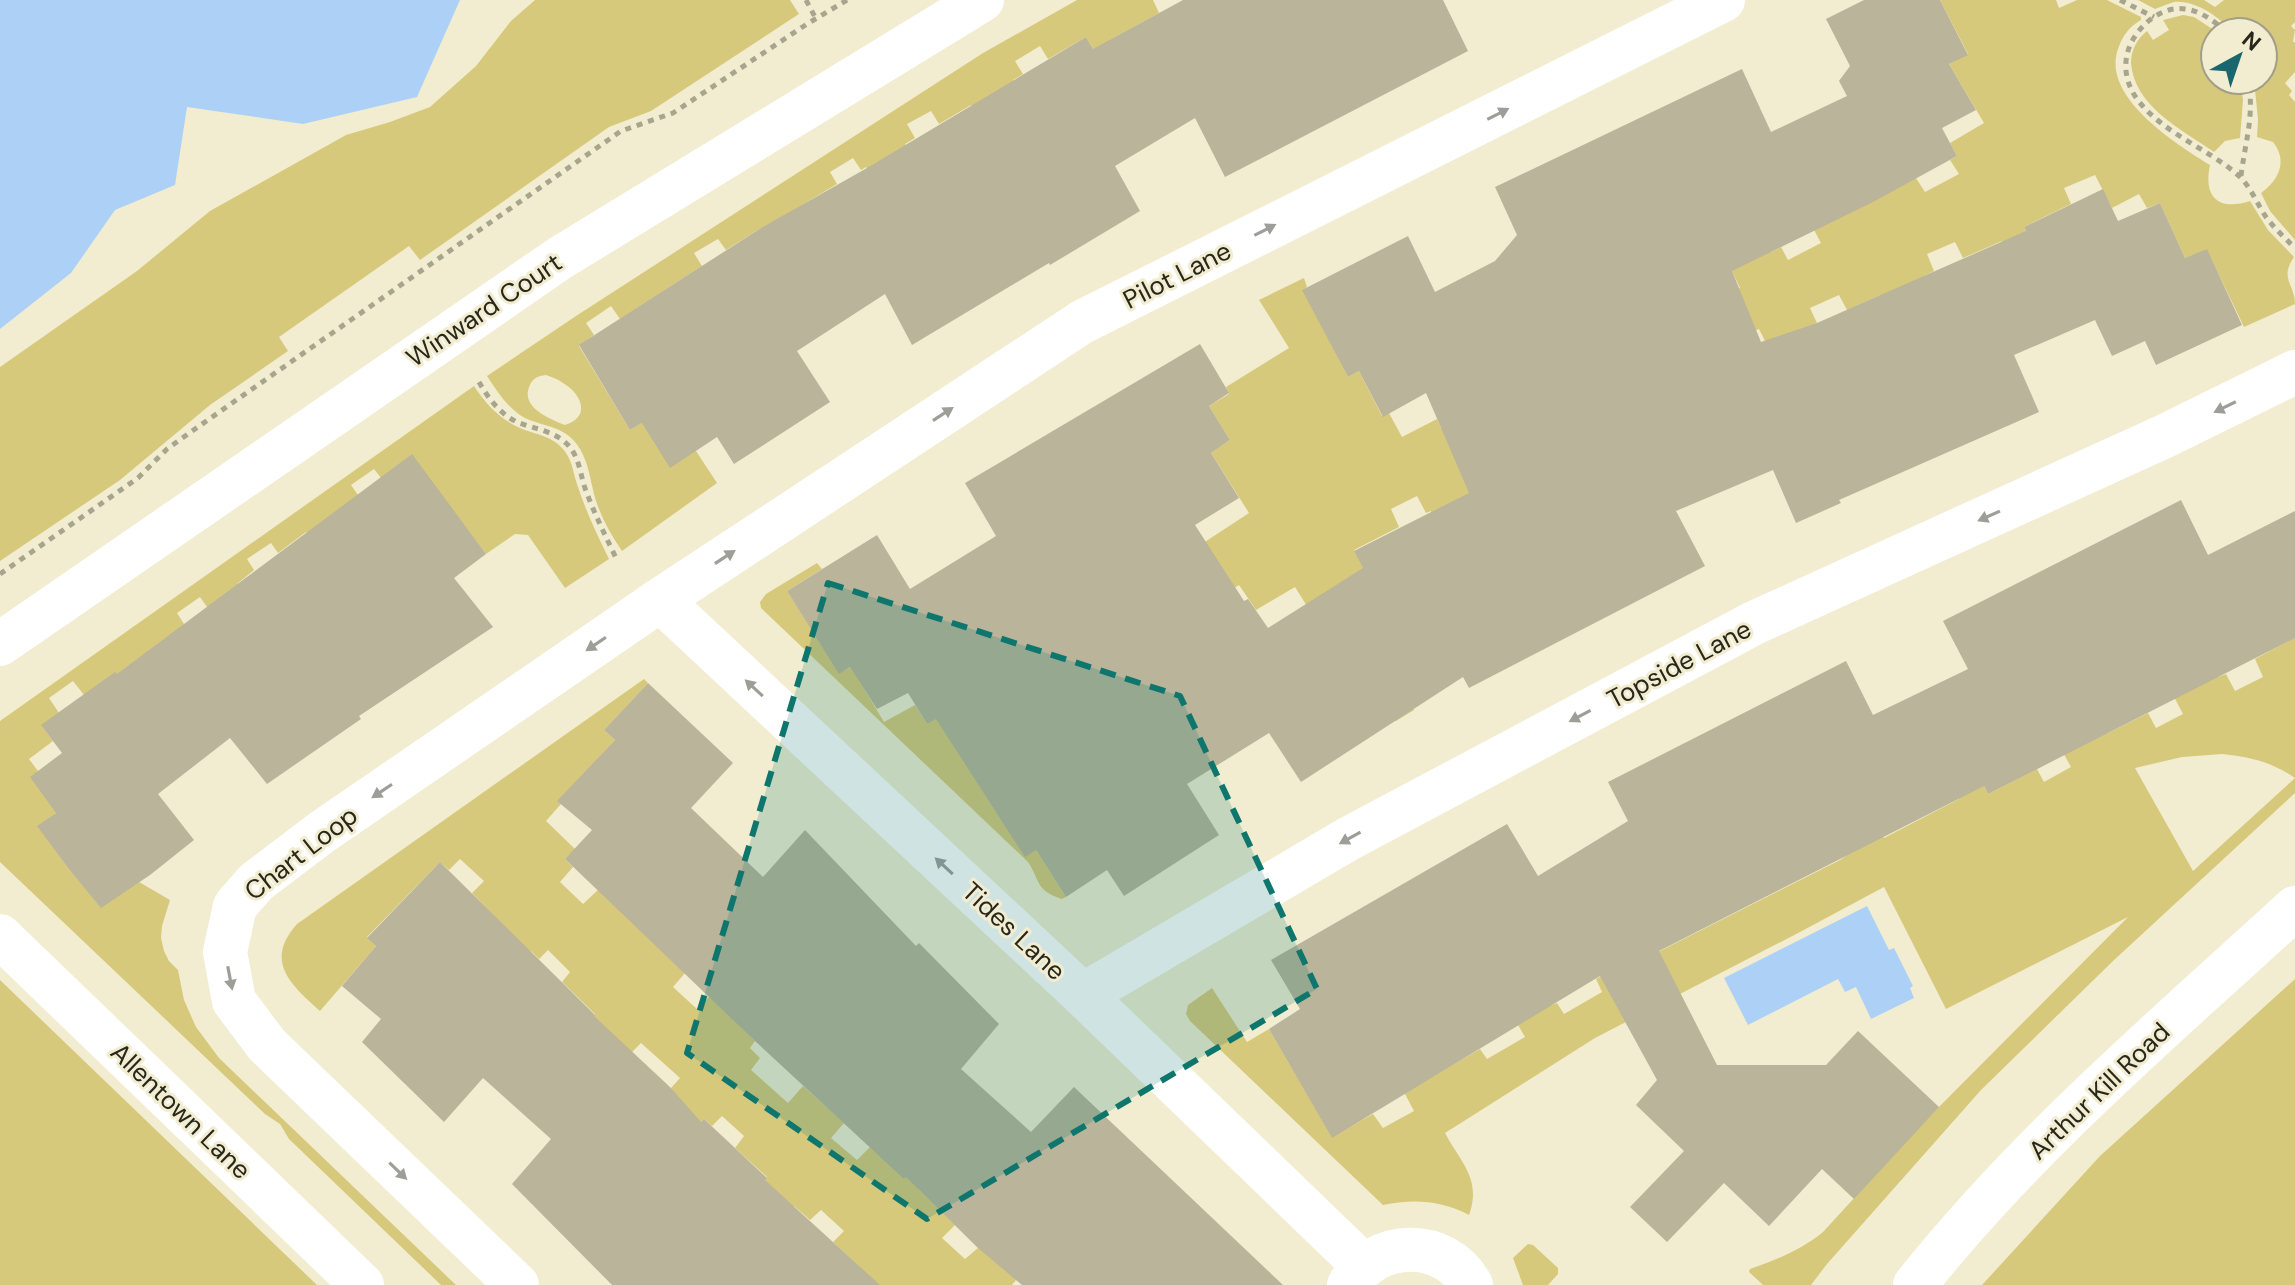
<svg xmlns="http://www.w3.org/2000/svg" width="2295" height="1285" font-family="'DM Sans',sans-serif">
	<style>
		.green { fill: #d7c97b; fill-rule: evenodd }
		.water { fill: #add1f6 }
		.building { fill: #b9b49a }
		.lines { fill: none; stroke-linecap: round; stroke-linejoin: round }
		.path { stroke: #a8a58f; stroke-width: 5; stroke-dasharray: 6 6; stroke-linecap: butt }
		.minor { stroke: #fff; stroke-width: 44 }
		.tertiary { stroke: #fff; stroke-width: 44 }
		.oneway { fill: #9e9e99 }
		.marked { fill: #0f766e; fill-opacity: 0.2; stroke: #0f766e; stroke-width: 6; stroke-dasharray: 16 10; stroke-linejoin: round }
		.labels { text-anchor: middle; stroke-width: 6; stroke-linejoin: round; paint-order: stroke }
		.street-label { font-size: 26px; fill: #28271c; stroke: #f2edd1 }
	</style>
	<rect width="100%" height="100%" fill="#f2edd1"/>
	<g class="green">
		<path d="M535 0H790L799 14 651 111 609 127 420 260 409 246 279 337 288 351 210 405 120 480 0 561V367L137 271 210 211 346 135 390 122 430 107 476 66 511 21Z"/>
		<path d="M1077 0H1153L1159 13 1110 40 1159 129 1144 137 1086 37 1048 59 1040 46 1015 61 1023 74 1013 80 1024 98 982 123 971 105 939 124 931 111 907 124 915 138 905 144 917 163 877 186 866 167 861 170 853 158 830 172 837 184 792 211 848 310 829 330 761 228 726 250 718 239 694 253 702 266 620 319 611 306 586 323 594 335 579 346 630 430 642 423 696 451 717 483 622 551C611 535 602 519 596 501 590 481 589 459 575 442 562 426 542 426 525 418 508 409 497 391 487 376L576 316 983 53ZM546 375C551 377 558 379 563 383 582 394 591 417 565 425 550 419 519 407 530 385 533 378 538 376 546 375Z"/>
		<path d="M1940 0H2056L2059 8 2077 0H2107L2141 17V20C2129 27 2123 35 2118 49 2101 97 2176 144 2210 165 2203 198 2219 211 2250 201L2268 230 2294 257C2279 279 2295 284 2295 304L2244 327 2207 250 2185 258 2160 203 2147 208 2139 194 2112 208 2095 175 2064 188 2071 204 2024 227 2063 316 2040 327 2002 241 1963 258 1955 242 1927 254 1934 271 1924 276 1934 298 1891 317 1881 295 1847 310 1839 295 1810 308 1817 323 1767 345 1759 329 1730 341 1476 498 1434 519 1431 511 1426 513 1417 496 1391 509 1399 527 1354 550 1407 654 1396 672 1414 710 1396 721 1344 665 1295 587 1256 610 1239 585 1199 612 1036 850 1066 897 1062 899C1035 890 1041 882 1028 862L761 608 760 602 766 594 817 563 822 569 787 591 839 673 851 667 884 722 915 705 927 724 1249 513 1211 453 1230 440 1209 406 1229 394 1226 387 1289 348 1259 300 1304 278 1307 287 1303 290 1348 377 1359 371 1382 416 1389 413 1402 437 1437 419 1441 428 1710 304 1740 288 1731 269 1769 250 1771 252 1781 247 1788 260 1821 243 1814 230 1916 178 1925 192 1959 174 1950 160 1957 156 1950 143 1984 123 1949 64 1968 54Z"/>
		<path d="M2138 0H2204L2215 7 2224 0H2295V22L2291 26 2295 30 2293 41 2295 43V72L2285 83 2292 91 2289 95 2295 102V240L2270 211 2261 193C2279 180 2288 161 2273 142L2257 137 2258 119 2254 80H2263V32H2232C2220 17 2195 0 2174 2 2167 4 2161 7 2155 9Z"/>
		<path d="M2183 15 2194 17 2217 32H2215V80H2240L2243 100 2240 138 2225 141 2214 152C2182 130 2134 106 2131 63 2131 50 2137 39 2147 31L2153 40 2169 30 2163 20Z"/>
		<path d="M474 386C486 405 503 422 525 430 539 435 553 437 563 449 572 459 573 472 577 484 585 509 597 535 609 559L565 588 528 535 515 534 486 554 411 455 381 478 374 469 351 485 358 495 322 552 306 532 278 553 271 543 247 559 254 570 237 584 251 603 221 627 200 597 177 613 184 624 198 757 84 695 73 681 49 698 59 713 42 726 53 741 29 759 38 771 56 813 38 826 68 868 101 907 139 882 170 900 162 926 161 938 164 951 169 961 178 970 184 1000 196 1027 219 1058 456 1285H441L289 1139 280 1124 265 1114 0 862V721Z"/>
		<path d="M2295 593V793L2113 961 1981 1090 1827 1264 1811 1285H1763L1749 1272 1750 1269C1776 1260 1801 1250 1823 1232L1921 1125 2128 917 1946 1009 1884 887 1800 932 1595 1038 1445 1133C1461 1163 1482 1179 1469 1215 1440 1200 1413 1199 1383 1205L1190 1021 1186 1014 1188 1005 1212 988 1247 1042 1269 1029 1332 1137 1373 1114 1383 1128 1414 1111 1405 1094 1408 1091 1480 1049 1487 1059 1525 1037 1514 1018 1548 998 1552 1005 1557 1003 1564 1014 1602 992 1596 979 1633 957 1654 954 1840 860 1881 832 1884 838 1959 799 1943 706 1988 794 2037 769 2044 782 2071 767 2056 740 2108 733 2148 713 2156 728 2183 714 2172 693 2214 671 2218 677 2226 674 2235 691 2263 677 2255 659 2294 638ZM2222 754C2250 757 2272 762 2295 778L2193 871 2135 768 2182 757Z"/>
		<path d="M644 679 648 683 604 730 615 740 558 801 561 804 546 821 575 849 565 859 573 867 560 882 583 904 598 890 685 973 673 987 697 1009 710 996 755 1041 750 1048 760 1058 751 1070 788 1103 803 1086 844 1123 831 1138 857 1160 870 1147 959 1123 971 1134 919 1190 955 1225 942 1238 965 1259 978 1248 1020 1275 1012 1285H846L862 1269 833 1242 844 1231 821 1210 810 1220 794 1206 786 1215 758 1188 767 1177 735 1148 744 1136 722 1116 712 1126 704 1119 697 1126 671 1088 680 1078 641 1043 632 1052 517 1100 595 1014 562 982 570 972 548 950 539 959 531 951 524 958 502 924 472 893 484 881 460 859 449 870 440 862 367 937 376 946 320 1011C290 984 264 961 297 924Z"/>
		<path d="M2295 979V1285H1982L2100 1156Z"/>
		<path d="M0 980 317 1285H0Z"/>
		<path d="M1528 1244 1533 1245 1558 1268V1274L1548 1285H1523L1513 1258Z"/>
	</g>
	<g class="water">
		<path d="M0 0H460L417 97 303 124 187 107 175 185 115 210 71 273 0 329Z"/>
		<path d="M1867 906 1889 950 1894 948 1913 986 1910 988 1914 998 1871 1019 1856 987 1845 992 1838 979 1748 1025 1724 978Z"/>
	</g>
	<g class="building">
		<path d="M1183 0H1443L1468 51 1225 177 1195 118 1115 166 1140 211 1050 265 1049 263 912 345 885 294 797 351 830 402 734 464 717 437 670 468 642 423 630 430 579 345 761 228 867 168 1086 37 1093 49Z"/>
		<path d="M1864 0H1940L1968 55 1949 64 1976 110 1942 128 1957 156 1873 202 1732 271 1761 342 1817 323 2026 231 2024 227 2103 189 2118 221 2160 203 2185 258 2207 249 2242 325 2156 365 2145 341 2112 356 2095 320 2014 355 2039 412 1839 500 1841 503 1796 523 1773 470 1676 511 1705 566 1469 688 1463 677 1301 782 1269 733 1187 784 1219 835 1124 896 1107 870 1066 897 1036 850 1025 857 936 719 927 724 908 693 877 709 850 667 839 674 787 591 877 535 910 589 996 536 965 483 1200 344 1229 393 1209 406 1230 440 1211 453 1239 498 1195 525 1244 601 1248 599 1268 628 1363 568 1354 551 1469 493 1426 393 1383 417 1359 371 1348 377 1302 290 1408 236 1435 292 1495 261 1517 235 1495 187 1742 69 1771 132 1847 96 1839 81 1850 66 1826 19Z"/>
		<path d="M412 454 486 554 454 578 493 627 359 716 361 719 267 784 230 738 158 794 194 840 150 875 101 908 68 868 37 826 56 813 30 777 62 753 41 725 115 672 117 674Z"/>
		<path d="M2181 500 2208 555 2295 511V638L1988 794 1984 786 1659 951 1717 1065H1826L1858 1031 1939 1107 1854 1199 1822 1169 1769 1226 1724 1183 1667 1242 1630 1207 1684 1151 1636 1105 1657 1080 1600 976 1332 1138 1269 1029 1300 1009 1271 960 1507 824 1538 876 1628 821 1608 782 1846 661 1873 715 1968 669 1943 621Z"/>
		<path d="M648 683 733 763 691 808 763 877 805 830 916 946 919 943 999 1024 961 1069 1031 1132 1074 1087 1283 1285H1022L978 1248 906 1177 904 1179 755 1041 565 859 592 830 557 801 615 740 604 730Z"/>
		<path d="M440 862 595 1015 594 1016 671 1088 701 1122 704 1119 767 1178 765 1180 880 1285H612L512 1184 551 1139 483 1078 444 1122 362 1042 381 1019 342 986 376 946 367 938Z"/>
	</g>
	<g class="lines">
		<g class="path">
			<path d="M806 0 816 19"/>
			<path d="M2120 0 2154 17"/>
			<path d="M2227 32C2214 21 2201 11 2185 9 2172 7 2161 12 2151 19 2125 39 2117 71 2137 99 2162 133 2209 149 2239 176 2251 187 2257 204 2266 217 2274 228 2285 238 2295 248"/>
			<path d="M2241 176C2245 142 2255 115 2248 80"/>
			<path d="M479 382C488 398 500 414 517 422 534 429 555 431 568 445 580 458 580 475 586 491 595 515 606 537 617 560"/>
			<path d="M0 574 138 478 167 449 195 429 621 131 673 113 807 24 847 0"/>
		</g>
		<g class="minor">
			<path d="M660 600 1083 995 1364 1266"/>
			<path d="M0 644 560 258 982 0"/>
			<path d="M0 936 362 1285"/>
			<path d="M1083 995 1348 839 1754 623 2165 436 2295 372"/>
			<path d="M517 1285 267 1045 234 1001 225 952 235 906 256 882 322 832 660 600 1082 322 1723 0"/>
			<path d="M1349 1285C1375 1239 1445 1237 1471 1285"/>
		</g>
		<path class="tertiary" d="M1915 1285C2026 1145 2164 1028 2295 908"/>
	</g>
	<defs><path id="oneway-solid" d="M-6-.8H1V-3.2L6.5 0L1 3.2V.8H-6Z" transform="scale(2)"/></defs>
	<g class="oneway">
		<use href="#oneway-solid" transform="translate(1498 114) rotate(-27)"/>
		<use href="#oneway-solid" transform="translate(1265 230) rotate(-27)"/>
		<use href="#oneway-solid" transform="translate(2225 407) rotate(154)"/>
		<use href="#oneway-solid" transform="translate(943 414) rotate(-33)"/>
		<use href="#oneway-solid" transform="translate(1989 516) rotate(156)"/>
		<use href="#oneway-solid" transform="translate(725 557) rotate(-33)"/>
		<use href="#oneway-solid" transform="translate(596 644) rotate(146)"/>
		<use href="#oneway-solid" transform="translate(754 688) rotate(-137)"/>
		<use href="#oneway-solid" transform="translate(1580 716) rotate(152)"/>
		<use href="#oneway-solid" transform="translate(382 791) rotate(146)"/>
		<use href="#oneway-solid" transform="translate(1350 838) rotate(151)"/>
		<use href="#oneway-solid" transform="translate(944 866) rotate(-137)"/>
		<use href="#oneway-solid" transform="translate(230 978) rotate(79)"/>
		<use href="#oneway-solid" transform="translate(398 1171) rotate(44)"/>
	</g>
	<path class="marked" d="M828 583 1180 696 1317 989 927 1219 687 1053Z"/>
	<g class="labels">
		<g class="street-label">
			<text transform="translate(1177 275) rotate(-27)" y="9">Pilot Lane</text>
			<text transform="translate(484 310) rotate(-34)" y="9">Winward Court</text>
			<text transform="translate(1679 664) rotate(-28)" y="9">Topside Lane</text>
			<text transform="translate(301 853) rotate(-38)" y="9">Chart Loop</text>
			<text transform="translate(1014 931) rotate(43)" y="9">Tides Lane</text>
			<text transform="translate(2099 1091) rotate(-44)" y="9">Arthur Kill Road</text>
			<text transform="translate(181 1111) rotate(44)" y="9">Allentown Lane</text>
		</g>
	</g>
	<g transform="translate(2239 56) rotate(40)"><circle r="38" fill="#f2edd1" stroke="#a19e89" stroke-width="2"/>
	<path d="M0-6L14 30L0 20L-14 30Z" fill="#1a666e"/>
	<text y="-12" font-size="22" font-weight="bold" text-anchor="middle" fill="#28271c">N</text>
	</g>
</svg>
